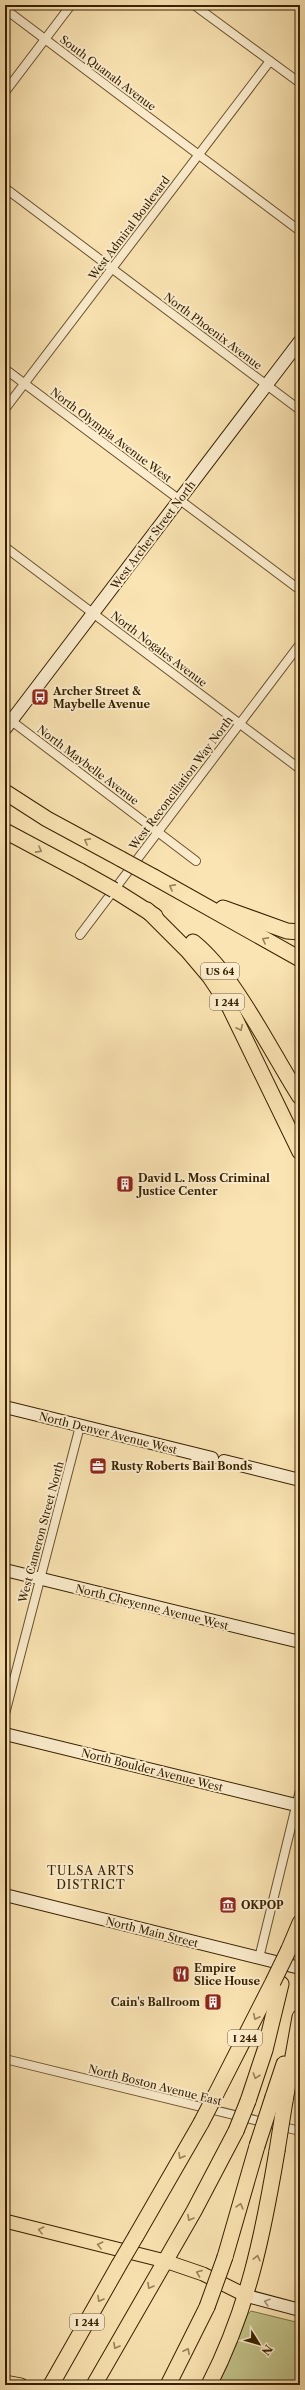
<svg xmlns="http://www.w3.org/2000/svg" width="305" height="2390" font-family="'Libre Caslon Text',serif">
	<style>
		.green { fill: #c2c38a; stroke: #7c7245 }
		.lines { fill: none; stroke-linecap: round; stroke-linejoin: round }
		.street-casing { stroke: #68522d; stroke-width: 10 }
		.secondary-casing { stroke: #372100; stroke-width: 14 }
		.primary-casing { stroke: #372100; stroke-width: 15 }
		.highway-casing { stroke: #372100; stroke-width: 17 }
		.street { stroke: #fcedce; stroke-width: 8 }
		.secondary { stroke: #fcedce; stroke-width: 12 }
		.primary { stroke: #fbe4b3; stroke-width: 13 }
		.highway { stroke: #fbe4b3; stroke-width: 15 }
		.highway-bridge-casing { stroke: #372100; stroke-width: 17; stroke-linecap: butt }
		.highway-bridge { stroke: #fbe4b3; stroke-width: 15 }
		.oneway { stroke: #99825a }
		.oneway2 { stroke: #a39171 }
		.labels { text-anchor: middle; stroke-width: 4; stroke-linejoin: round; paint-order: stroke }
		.shield { fill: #fcedce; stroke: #725e3e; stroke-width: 1 }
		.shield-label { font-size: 10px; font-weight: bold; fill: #372100 }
		.street-label { font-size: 11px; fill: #372100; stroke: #fcedce }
		.poi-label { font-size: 11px; font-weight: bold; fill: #372100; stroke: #fcedce; text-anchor: start }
		.neighbourhood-label { font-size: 12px; letter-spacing: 1px; fill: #372100; stroke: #fcedce }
	</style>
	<rect width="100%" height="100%" fill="#fbe4b3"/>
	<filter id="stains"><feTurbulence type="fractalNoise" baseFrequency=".005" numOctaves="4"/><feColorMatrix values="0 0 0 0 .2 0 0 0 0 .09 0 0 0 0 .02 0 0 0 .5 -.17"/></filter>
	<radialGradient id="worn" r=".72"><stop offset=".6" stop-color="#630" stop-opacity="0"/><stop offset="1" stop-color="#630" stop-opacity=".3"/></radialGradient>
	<path class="green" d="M251 2311 300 2323V2385H215L245 2317Z"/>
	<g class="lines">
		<g class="street-casing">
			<g id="street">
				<path d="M194 5 300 83"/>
				<path d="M5 9 300 231"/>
				<path d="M5 92 71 5"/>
				<path d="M5 188 300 410"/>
				<path d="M5 369 300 590"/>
				<path d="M5 409 270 61"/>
				<path d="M5 547 300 769"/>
				<path d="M5 716 196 861"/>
				<path d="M80 935 300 644"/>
				<path d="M5 1714 80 1426"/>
				<path d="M259 1958 300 1790"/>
				<path d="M5 2059 300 2131"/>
			</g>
		</g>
		<g class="secondary-casing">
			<g id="secondary">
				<path d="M5 729 300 341"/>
				<path d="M5 1407 212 1458"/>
				<path d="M224 1461 300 1480"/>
				<path d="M5 1570 300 1642"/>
				<path d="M5 1734 300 1806"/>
				<path d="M5 1895 300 1968"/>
				<path d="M247 2296 300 2310"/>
			</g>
		</g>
		<g class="primary-casing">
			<g id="primary">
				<path d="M5 2221 165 2261 203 2274 247 2296"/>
				<path d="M5 2382 21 2385"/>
			</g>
		</g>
		<g class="highway-casing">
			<g id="highway">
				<path d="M5 792 47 819 121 859"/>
				<path d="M5 831 80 871"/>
				<path d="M154 877 300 959"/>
				<path d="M114 890 155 916"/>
				<path d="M223 908 287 931 300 932"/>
				<path d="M147 910 188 951 210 977 228 1004 300 1152"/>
				<path d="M193 942C234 974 271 1052 300 1097"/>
				<path d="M289 1949 300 1923"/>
				<path d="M216 2094 273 1982"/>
				<path d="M273 2097 284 2064"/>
				<path d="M248 2101 265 2050 281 1984"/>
				<path d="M285 2101 300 2017"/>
				<path d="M136 2236 201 2123"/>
				<path d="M225 2257 257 2146"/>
				<path d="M51 2385 119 2265"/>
				<path d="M94 2385 194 2211 236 2131"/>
				<path d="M168 2385 207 2307"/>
				<path d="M209 2385C248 2309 263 2235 277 2151"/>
			</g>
		</g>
		<use href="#street" class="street"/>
		<use href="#secondary" class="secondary"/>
		<use href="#primary" class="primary"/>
		<use href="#highway" class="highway"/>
		<g class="highway-bridge-casing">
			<g id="highway-bridge">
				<path d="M121 859 154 877"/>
				<path d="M80 871 114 890"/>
				<path d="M273 1982 289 1949"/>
				<path d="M201 2123 216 2094"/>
				<path d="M236 2131 248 2101"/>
				<path d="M257 2146 273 2097"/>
				<path d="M277 2151 285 2101"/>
				<path d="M119 2265 136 2236"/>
				<path d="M207 2307 225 2257"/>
			</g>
		</g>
		<use href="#highway-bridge" class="highway-bridge"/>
	</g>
	<defs><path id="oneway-chevron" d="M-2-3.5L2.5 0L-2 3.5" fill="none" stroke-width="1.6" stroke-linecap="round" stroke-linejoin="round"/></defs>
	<g class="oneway">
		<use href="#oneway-chevron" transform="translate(87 841) rotate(-152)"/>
		<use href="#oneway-chevron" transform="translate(39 850) rotate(28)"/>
		<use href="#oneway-chevron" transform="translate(172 887) rotate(-152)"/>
		<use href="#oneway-chevron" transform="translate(265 940) rotate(-152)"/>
		<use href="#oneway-chevron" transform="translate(240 1028) rotate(64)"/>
		<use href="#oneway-chevron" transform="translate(256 2017) rotate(116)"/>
		<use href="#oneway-chevron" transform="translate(256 2076) rotate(109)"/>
		<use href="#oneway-chevron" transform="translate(181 2156) rotate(120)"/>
		<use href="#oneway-chevron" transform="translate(240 2206) rotate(-74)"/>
		<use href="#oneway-chevron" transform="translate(190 2218) rotate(120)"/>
		<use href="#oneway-chevron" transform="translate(41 2230) rotate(-166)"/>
		<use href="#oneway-chevron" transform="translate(100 2245) rotate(-166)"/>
		<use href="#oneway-chevron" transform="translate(257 2258) rotate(-76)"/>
		<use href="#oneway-chevron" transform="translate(199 2273) rotate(-159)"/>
		<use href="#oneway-chevron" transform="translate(150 2286) rotate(120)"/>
		<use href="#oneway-chevron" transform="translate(100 2299) rotate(120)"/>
		<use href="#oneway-chevron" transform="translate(116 2346) rotate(119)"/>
		<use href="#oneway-chevron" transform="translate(187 2351) rotate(-63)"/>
	</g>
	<use class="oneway2" href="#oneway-chevron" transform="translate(267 2302) rotate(-164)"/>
	<defs>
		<g id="bus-square" transform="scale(0.9)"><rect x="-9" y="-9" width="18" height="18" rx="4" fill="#8f2418" stroke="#fcedce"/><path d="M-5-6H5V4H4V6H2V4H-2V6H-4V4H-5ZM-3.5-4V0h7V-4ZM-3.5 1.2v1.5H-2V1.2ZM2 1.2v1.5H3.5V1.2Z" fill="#fff"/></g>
		<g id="building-square" transform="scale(0.9)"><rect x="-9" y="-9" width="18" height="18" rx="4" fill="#8f2418" stroke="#fcedce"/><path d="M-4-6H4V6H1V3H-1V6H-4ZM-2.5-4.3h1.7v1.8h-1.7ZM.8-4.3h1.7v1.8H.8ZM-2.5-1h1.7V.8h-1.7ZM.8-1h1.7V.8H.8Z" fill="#fff"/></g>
		<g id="office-square" transform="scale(0.9)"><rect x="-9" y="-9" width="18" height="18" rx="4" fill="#8f2418" stroke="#fcedce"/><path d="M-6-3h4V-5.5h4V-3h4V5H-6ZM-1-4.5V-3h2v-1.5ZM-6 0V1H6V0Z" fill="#fff"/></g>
		<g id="museum-square" transform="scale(0.9)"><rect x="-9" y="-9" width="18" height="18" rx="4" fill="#8f2418" stroke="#fcedce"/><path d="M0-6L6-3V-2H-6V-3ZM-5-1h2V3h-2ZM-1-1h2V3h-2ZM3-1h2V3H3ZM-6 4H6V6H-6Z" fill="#fff"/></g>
		<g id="restaurant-square" transform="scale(0.9)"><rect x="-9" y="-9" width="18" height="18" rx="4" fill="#8f2418" stroke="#fcedce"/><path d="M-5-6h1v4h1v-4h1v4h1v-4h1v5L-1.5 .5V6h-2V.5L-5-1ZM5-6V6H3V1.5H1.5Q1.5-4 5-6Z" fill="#fff"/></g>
	</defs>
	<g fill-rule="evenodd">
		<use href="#bus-square" x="40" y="697"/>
		<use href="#building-square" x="125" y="1184"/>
		<use href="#office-square" x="98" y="1466"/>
		<use href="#museum-square" x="228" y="1905"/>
		<use href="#restaurant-square" x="181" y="1974"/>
		<use href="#building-square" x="213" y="2002"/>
	</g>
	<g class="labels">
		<g class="shield">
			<rect x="201" y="963" width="38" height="16" rx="3"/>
			<rect x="210" y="994" width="34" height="16" rx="3"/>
			<rect x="228" y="2030" width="34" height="16" rx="3"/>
			<rect x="70" y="2314" width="34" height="16" rx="3"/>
		</g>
		<g class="shield-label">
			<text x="220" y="975">US 64</text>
			<text x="227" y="1006">I 244</text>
			<text x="245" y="2042">I 244</text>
			<text x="87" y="2326">I 244</text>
		</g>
		<g class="street-label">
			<text transform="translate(108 73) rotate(37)" y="4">South Quanah Avenue</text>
			<text transform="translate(129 228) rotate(-53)" y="4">West Admiral Boulevard</text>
			<text transform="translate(213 331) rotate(37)" y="4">North Phoenix Avenue</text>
			<text transform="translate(111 435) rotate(37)" y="4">North Olympia Avenue West</text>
			<text transform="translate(153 535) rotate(-53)" y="4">West Archer Street North</text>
			<text transform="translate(159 649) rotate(37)" y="4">North Nogales Avenue</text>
			<text transform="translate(88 765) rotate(37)" y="4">North Maybelle Avenue</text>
			<text transform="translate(181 783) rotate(-53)" y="4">West Reconciliation Way North</text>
			<text transform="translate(108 1433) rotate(14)" y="4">North Denver Avenue West</text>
			<text transform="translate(41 1532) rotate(-75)" y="4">West Cameron Street North</text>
			<text transform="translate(152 1607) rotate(14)" y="4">North Cheyenne Avenue West</text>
			<text transform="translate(152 1770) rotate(14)" y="4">North Boulder Avenue West</text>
			<text transform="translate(152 1932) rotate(14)" y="4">North Main Street</text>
			<text transform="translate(155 2085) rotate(14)" y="4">North Boston Avenue East</text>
		</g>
		<g class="poi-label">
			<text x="53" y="695">Archer Street &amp;<tspan x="53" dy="13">Maybelle Avenue</tspan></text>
			<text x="138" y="1182">David L. Moss Criminal<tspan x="138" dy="13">Justice Center</tspan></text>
			<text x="111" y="1470">Rusty Roberts Bail Bonds</text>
			<text x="241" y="1909">OKPOP</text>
			<text x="194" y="1972">Empire<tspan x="194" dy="13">Slice House</tspan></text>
			<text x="200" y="2006" text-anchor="end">Cain's Ballroom</text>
		</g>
		<g class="neighbourhood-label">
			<text x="91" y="1875">TULSA ARTS<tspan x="91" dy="14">DISTRICT</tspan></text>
		</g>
	</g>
	<rect width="305" height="2390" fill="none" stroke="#fbe4b3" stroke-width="20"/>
	<rect x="6" y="6" width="293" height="2378" fill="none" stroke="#372100" stroke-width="2"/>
	<rect x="10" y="10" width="285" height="2370" fill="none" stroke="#372100"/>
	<g transform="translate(259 2344) rotate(127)" stroke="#fcedce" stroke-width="3" paint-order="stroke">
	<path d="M0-3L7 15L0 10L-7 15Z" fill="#372100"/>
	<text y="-6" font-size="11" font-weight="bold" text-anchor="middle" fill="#372100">N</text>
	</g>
	<rect width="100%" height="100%" filter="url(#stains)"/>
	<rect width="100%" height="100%" fill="url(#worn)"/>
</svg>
